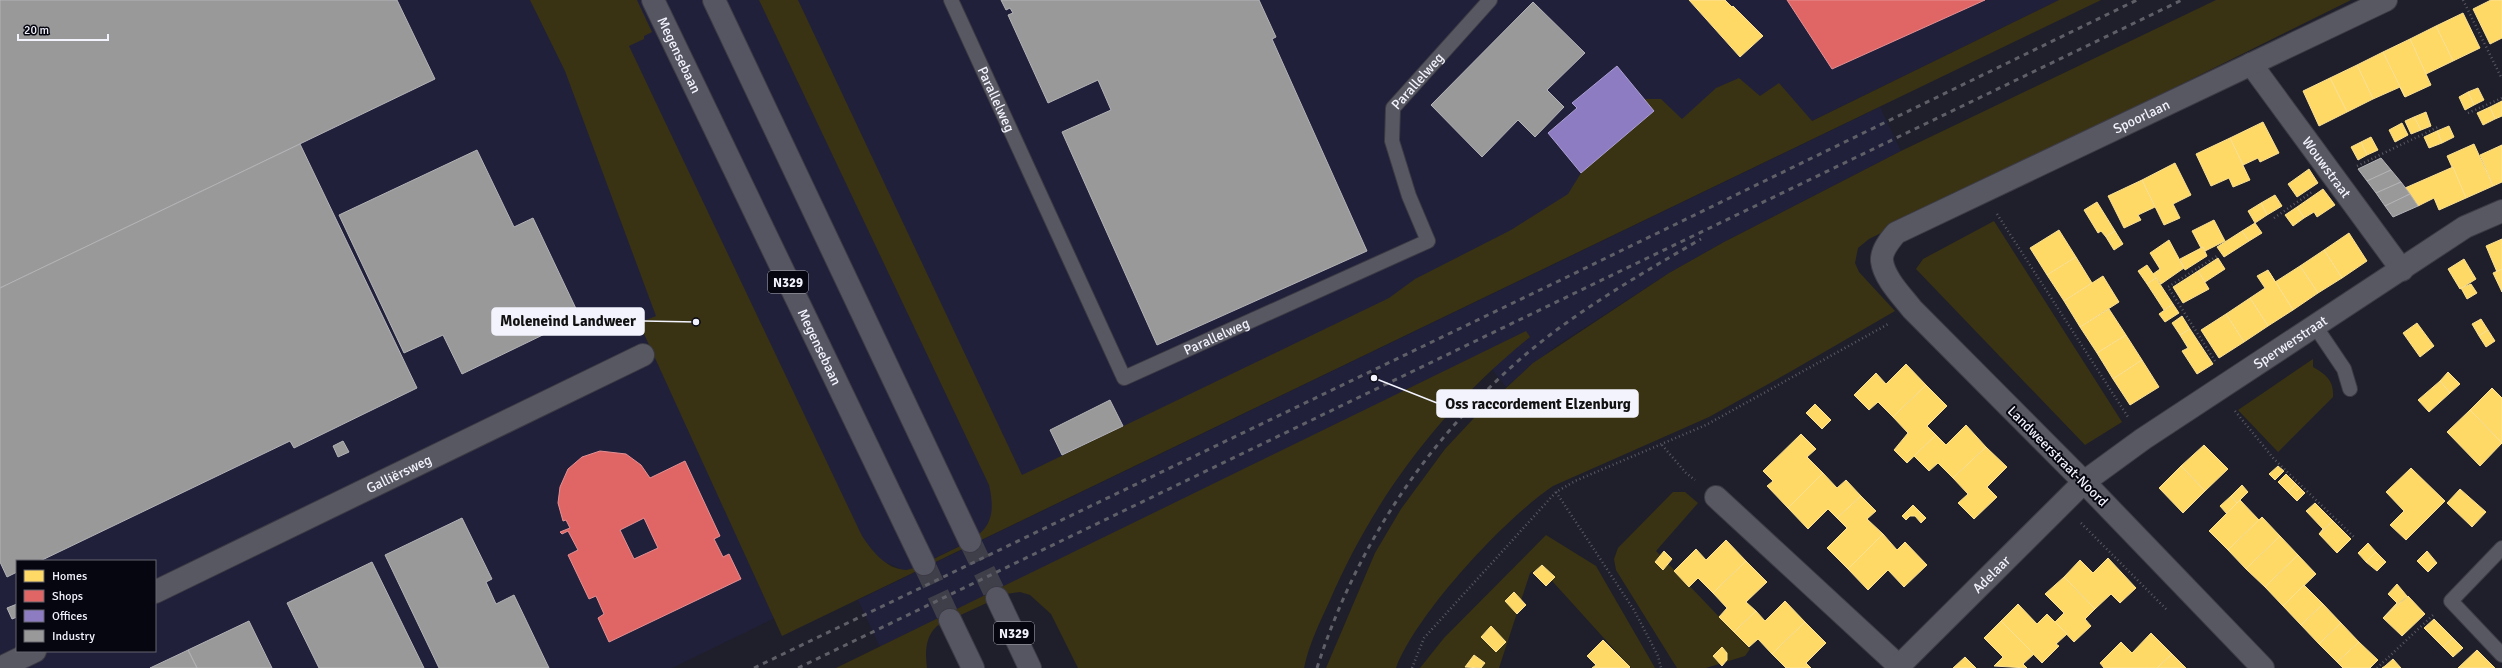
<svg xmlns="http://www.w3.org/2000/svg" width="2502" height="668" font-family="Signika,sans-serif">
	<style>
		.built { fill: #20203b; fill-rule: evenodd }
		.green { fill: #393213 }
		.homes { fill: #ffd966; stroke: #fbe193 }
		.shops { fill: #e06666; stroke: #e59093; fill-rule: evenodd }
		.offices { fill: #8e7cc3; stroke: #aca0d4 }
		.industry { fill: #999; stroke: #b4b4b7 }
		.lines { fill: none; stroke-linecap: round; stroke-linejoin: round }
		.primary-tunnel { stroke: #3f3f4a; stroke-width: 22; stroke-dasharray: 22 11; stroke-linecap: butt }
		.service-casing { stroke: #3c3b45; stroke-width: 16 }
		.minor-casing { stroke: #3c3b45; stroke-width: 24 }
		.primary-casing { stroke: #3c3b45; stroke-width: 24 }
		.path { stroke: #595a63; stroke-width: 2.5; stroke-dasharray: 1 3; stroke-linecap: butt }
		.service { stroke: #585862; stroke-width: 14 }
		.minor { stroke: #585862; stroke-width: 22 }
		.primary { stroke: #565663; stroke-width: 22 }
		.rail { stroke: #5f5f68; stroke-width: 3; stroke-dasharray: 5 5; stroke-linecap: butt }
		.labels { text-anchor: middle; stroke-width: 4; stroke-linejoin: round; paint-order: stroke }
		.shield { fill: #060610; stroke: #abacb6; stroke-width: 1 }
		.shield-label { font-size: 13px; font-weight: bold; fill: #f2f3fd }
		.street-label { font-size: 14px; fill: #f2f3fd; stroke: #060610 }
		.leader { fill: none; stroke: #f2f3fd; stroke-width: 1.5 }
		.callout-dot { fill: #f2f3fd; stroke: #060610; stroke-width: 1.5 }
		.callout { fill: #f2f3fd; stroke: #f2f3fd; stroke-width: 1.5 }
		.callout-label { font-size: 15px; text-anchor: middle; font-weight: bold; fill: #111 }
	</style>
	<rect width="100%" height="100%" fill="#1f1f2b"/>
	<g class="built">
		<path d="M0 0H2059L989 524 985 531 970 541 912 569 903 570 888 563 672 668H0ZM17 561H155V651H17Z"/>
		<path d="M1880 107 1901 151 1724 242 1669 273 1556 346 1506 387 1491 368 1530 337 880 647 858 600Z"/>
	</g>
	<g class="green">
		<path d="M530 0H637L652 32 644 36V39L629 46 862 536C872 551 886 569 906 570 920 567 933 559 946 553 981 536 999 528 989 485L759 0H798L1022 475 1389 298 1415 279 1511 230 1568 194 1581 173 1645 99H1661L1682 119 1716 88 1739 78 1760 96 1779 83 1812 121 2059 0H2101L782 636 639 323 656 316 565 71Z"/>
		<path d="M2216 0H2351L1869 239 1858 248 1855 263 1859 272 1895 311 1788 373 1709 417 1553 486C1505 518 1416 614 1396 668H1326L1375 553 1401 509 1445 449 1475 417 1533 363 1669 273 1724 242 1901 151Z"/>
		<path d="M1994 221 2122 422 2085 445 1916 269 1923 259Z"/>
		<path d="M1526 331 1530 337C1442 408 1375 496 1330 600 1320 622 1309 644 1304 668H1078L1051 614 1030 595 1020 592 1006 594 937 626C925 637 925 653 927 668H836Z"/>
		<path d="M2313 359V367C2327 375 2334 381 2333 397L2278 452 2238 410Z"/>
		<path d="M1673 492H1685L1698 503 1656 551 1750 649 1745 656 1706 668H1677L1616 570 1614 559 1618 548Z"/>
		<path d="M1546 535 1596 566 1655 668H1631L1544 572 1535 570 1530 573 1499 668H1420L1444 638Z"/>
	</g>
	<g class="homes">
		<path d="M1689 0H1725L1732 7 1733 6 1763 36 1740 57Z"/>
		<path d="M2491 0H2502V38L2490 44 2473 9Z"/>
		<path d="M2463 13 2480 48 2453 61 2436 26Z"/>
		<path d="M2436 26 2453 61 2426 74 2410 39Z"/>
		<path d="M2410 39 2431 85 2405 97 2383 52Z"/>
		<path d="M2383 52 2405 97 2400 87 2373 99 2357 65Z"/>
		<path d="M2357 65 2373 99 2347 112 2330 78Z"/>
		<path d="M2330 78 2347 112 2319 126 2303 91Z"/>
		<path d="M2478 88 2484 100 2474 105 2468 92Z"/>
		<path d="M2468 92 2474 105 2465 110 2459 97Z"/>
		<path d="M2502 101V116L2495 119 2490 107Z"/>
		<path d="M2490 107 2495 119 2483 125 2477 113Z"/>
		<path d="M2426 112 2431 126 2421 130 2414 117Z"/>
		<path d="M2414 117 2421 130 2411 134 2405 121Z"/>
		<path d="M2263 122 2279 153 2260 162 2258 158 2243 165 2230 138Z"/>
		<path d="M2402 123 2408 135 2395 142 2389 130Z"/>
		<path d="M2449 126 2454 137 2442 143 2437 131Z"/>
		<path d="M2437 131 2442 143 2429 148 2424 137Z"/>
		<path d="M2371 137 2378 150 2367 155 2361 142Z"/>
		<path d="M2230 138 2250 180 2233 187 2229 178 2211 186 2196 154Z"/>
		<path d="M2361 142 2367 155 2358 160 2351 147Z"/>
		<path d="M2474 144 2493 186 2466 198 2447 156Z"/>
		<path d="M2502 145V182L2493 186 2480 155Z"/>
		<path d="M2175 163 2191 195 2173 204 2180 218 2164 225 2142 180Z"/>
		<path d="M2453 167 2466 198 2439 210 2434 198 2418 206 2405 188Z"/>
		<path d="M2309 169 2318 183 2297 197 2288 184Z"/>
		<path d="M2142 180 2155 207 2138 215 2141 220 2124 228 2108 196Z"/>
		<path d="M2323 189 2335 205 2317 217 2314 212 2304 218 2297 207Z"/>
		<path d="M2275 195 2282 206 2267 215 2261 203Z"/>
		<path d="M2097 202 2115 231 2106 237 2101 231 2098 233 2084 210Z"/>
		<path d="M2261 203 2267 215 2255 223 2248 211Z"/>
		<path d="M2297 207 2304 218 2293 226 2285 215Z"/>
		<path d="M2214 220 2225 241 2205 251 2203 247 2201 248 2192 231Z"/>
		<path d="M2255 223 2262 233 2249 241 2242 231Z"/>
		<path d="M2059 230 2076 257 2047 275 2030 248Z"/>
		<path d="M2115 231 2123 244 2114 250 2106 237Z"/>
		<path d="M2242 231 2249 241 2224 257 2217 247Z"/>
		<path d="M2349 233 2367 261 2342 278 2324 250Z"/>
		<path d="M2502 239V269L2497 272 2486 246Z"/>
		<path d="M2169 240 2184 268 2161 284 2153 274 2160 269 2150 253Z"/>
		<path d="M2203 247 2207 256 2185 270 2180 259Z"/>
		<path d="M2324 250 2342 278 2318 293 2300 266Z"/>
		<path d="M2076 257 2092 283 2064 301 2047 275Z"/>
		<path d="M2218 258 2225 269 2205 282 2198 271Z"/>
		<path d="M2464 259 2476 279 2460 289 2448 269Z"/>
		<path d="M2147 265 2156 278 2147 284 2138 271Z"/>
		<path d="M2300 266 2318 293 2293 310 2269 272 2275 282Z"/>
		<path d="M2502 269V292L2493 273Z"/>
		<path d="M2268 270 2293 310 2268 326 2250 298 2265 288 2257 276Z"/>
		<path d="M2198 271 2209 289 2183 303 2173 287Z"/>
		<path d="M2103 276 2119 302 2080 327 2064 301Z"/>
		<path d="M2156 278 2173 304 2164 310 2147 284Z"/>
		<path d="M2471 284 2477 293 2467 299 2461 288Z"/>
		<path d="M2250 298 2268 326 2244 342 2226 314Z"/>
		<path d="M2173 304 2179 313 2165 322 2159 314Z"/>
		<path d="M2109 309 2126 335 2097 353 2080 327Z"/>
		<path d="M2226 314 2244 342 2219 358 2201 330Z"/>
		<path d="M2182 316 2190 329 2180 335 2172 323Z"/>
		<path d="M2481 319 2488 330 2479 336 2472 324Z"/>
		<path d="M2417 323 2434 346 2420 357 2403 333Z"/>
		<path d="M2190 329 2213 364 2197 374 2182 351 2188 348 2180 335Z"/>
		<path d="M2488 330 2495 341 2486 347 2479 336Z"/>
		<path d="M2126 335 2142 360 2113 379 2097 353Z"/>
		<path d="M2142 360 2159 387 2130 405 2113 379Z"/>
		<path d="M1906 364 1926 385 1893 417 1878 402 1869 410 1854 395 1876 373 1886 384Z"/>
		<path d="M2448 372 2460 384 2450 393 2440 381Z"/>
		<path d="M2440 381 2450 393 2429 412 2418 400Z"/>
		<path d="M1926 385 1947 406 1927 426 1936 435 1907 463 1894 450 1908 433 1893 417Z"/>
		<path d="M2492 388 2502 398V443L2470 410Z"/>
		<path d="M1815 404 1831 420 1822 429 1806 413Z"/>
		<path d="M2470 410 2502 443 2480 466 2447 432Z"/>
		<path d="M1966 425 1986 447 1953 478 1938 463 1929 471 1914 456 1936 435 1946 445Z"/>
		<path d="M1801 434 1816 449 1807 457 1823 473 1788 508 1767 486 1773 481 1763 471Z"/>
		<path d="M2204 445 2228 469 2205 491 2181 466Z"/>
		<path d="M1986 447 2007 467 1987 487 1997 497 1974 519 1958 503 1968 494 1953 478Z"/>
		<path d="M2181 466 2205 491 2183 513 2159 488Z"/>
		<path d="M2278 466 2284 471 2275 480 2269 474Z"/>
		<path d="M2411 468 2445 501 2406 540 2390 525 2404 511 2386 492Z"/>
		<path d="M1823 473 1837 488 1846 480 1861 496 1837 518 1828 509 1808 529 1788 508Z"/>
		<path d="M2286 474 2296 484 2288 492 2278 482Z"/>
		<path d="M2296 484 2305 493 2297 501 2288 492Z"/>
		<path d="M2242 485 2248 492 2237 503 2231 496Z"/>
		<path d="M2460 489 2486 512 2472 527 2447 503Z"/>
		<path d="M1861 496 1876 511 1867 519 1883 534 1848 569 1827 548 1847 528 1837 518Z"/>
		<path d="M2231 496 2237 503 2227 514 2220 506Z"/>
		<path d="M2240 500 2259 520 2228 550 2209 531Z"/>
		<path d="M2315 503 2333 521 2319 534 2323 529 2306 511Z"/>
		<path d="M1913 505 1926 518 1921 523 1915 516H1910L1906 520 1902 516Z"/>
		<path d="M2262 517 2280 536 2246 569 2228 550Z"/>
		<path d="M2333 521 2351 539 2337 553 2319 534Z"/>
		<path d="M1883 534 1897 550 1905 542 1927 565 1904 587 1888 570 1868 590 1848 569Z"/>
		<path d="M2280 536 2298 555 2265 587 2246 569Z"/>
		<path d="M1726 540 1746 561 1713 593 1698 578 1689 587 1674 571 1696 549 1706 560Z"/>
		<path d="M2368 543 2376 552 2366 562 2358 553Z"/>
		<path d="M1664 551 1672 559 1663 570 1655 562Z"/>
		<path d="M2427 551 2437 563 2428 572 2417 561Z"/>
		<path d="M2376 552 2386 562 2377 571 2366 562Z"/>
		<path d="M2298 555 2316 574 2283 606 2265 587Z"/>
		<path d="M2108 558 2136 588 2120 603 2111 594 2095 609 2064 577 2080 560 2093 573Z"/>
		<path d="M1746 561 1767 582 1746 602 1756 611 1734 632 1719 617 1727 608 1713 593Z"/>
		<path d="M1542 565 1555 577 1546 586 1533 573Z"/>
		<path d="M2064 577 2095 609 2085 619 2091 626 2074 642 2055 622 2064 613 2045 594Z"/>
		<path d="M2397 584 2407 596 2383 618 2397 603 2388 594Z"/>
		<path d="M2304 585 2323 604 2301 625 2283 606Z"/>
		<path d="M1514 592 1526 605 1517 614 1505 601Z"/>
		<path d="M2408 596 2425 614 2402 636 2383 618Z"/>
		<path d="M1785 601 1805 622 1772 654 1758 639 1749 647 1734 632 1756 611 1765 621Z"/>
		<path d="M2018 604 2037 624 2047 614 2067 634 2056 644 2059 646 2042 663 2001 621Z"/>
		<path d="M2323 604 2341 623 2319 644 2301 625Z"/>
		<path d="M2434 619 2453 638 2443 647 2424 628Z"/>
		<path d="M2001 621 2034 654 2023 664 2027 668 1994 666 2003 657 1984 638Z"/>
		<path d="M1805 622 1826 643 1806 663 1811 668H1786L1772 654Z"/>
		<path d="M2341 623 2359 642 2337 662 2319 644Z"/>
		<path d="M1491 626 1506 642 1496 652 1481 637Z"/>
		<path d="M2151 633 2172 654 2157 668H2104L2100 663 2121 642 2132 653Z"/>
		<path d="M2453 638 2463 648 2453 657 2443 647Z"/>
		<path d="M1603 640 1630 667 1629 668H1592L1596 665 1587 656Z"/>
		<path d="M2359 642 2378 660 2370 668H2343L2337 662Z"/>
		<path d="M1722 647 1727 653V660L1722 666 1713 656Z"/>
		<path d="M2477 650 2495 668H2458Z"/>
		<path d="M2172 654 2186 668H2157Z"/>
		<path d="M1474 655 1485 663 1481 668 1465 667Z"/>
		<path d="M1965 657 1976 668H1953Z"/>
		<path d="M2393 659 2401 668H2382L2385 666Z"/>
	</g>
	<g class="shops">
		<path d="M1787 0H1985L1832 69Z"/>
		<path d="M600 451 626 454 641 465 650 478 685 461 720 536 714 539 723 557 729 554 741 579 609 642 598 618 604 614 596 596 589 599 568 555 578 550 568 531 562 534 560 532 570 528 566 520 563 521 558 503 560 487 568 469 582 457ZM644 518 658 548 634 559 620 530Z"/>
	</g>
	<path class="offices" d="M1617 66 1654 111 1581 173 1548 133 1577 108 1572 103Z"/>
	<g class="industry">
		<path d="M0 0H397L435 79 0 288Z"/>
		<path d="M1001 0H1259L1276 37 1272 39 1367 251 1157 345 1062 132 1111 110 1098 80 1048 103 1008 15 1013 13 1010 8 1006 10Z"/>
		<path d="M1533 2 1585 53 1547 90 1564 107 1535 137 1518 120 1482 157 1431 105Z"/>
		<path d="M300 144 417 388 294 448 290 441 40 561H17V572L7 577 0 562V288Z"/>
		<path d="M477 150 514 227 533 218 580 317 462 374 443 335 404 353 339 215Z"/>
		<path d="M2381 158 2391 170 2367 181 2358 169Z"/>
		<path d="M2391 170 2401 182 2376 193 2367 181Z"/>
		<path d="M2401 182 2410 194 2385 206 2376 193Z"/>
		<path d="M2410 194 2418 206 2393 217 2385 206Z"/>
		<path d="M1110 400 1123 426 1062 455 1050 430Z"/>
		<path d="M343 441 349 452 338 457 333 446Z"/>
		<path d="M462 518 492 579 486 582 496 604 514 595 549 668H439L385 555Z"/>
		<path d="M372 562 424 668H319L287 603Z"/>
		<path d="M17 604V617L12 619 7 608Z"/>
		<path d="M249 621 272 668H197L188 650Z"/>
		<path d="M188 650 197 668H150L186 651Z"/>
	</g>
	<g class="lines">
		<g class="primary-tunnel">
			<path d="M970 541 997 598"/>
			<path d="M924 564 950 620"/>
		</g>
		<g class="service-casing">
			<g id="service">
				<path id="s1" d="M951 0 1124 378 1428 241 1409 196 1392 141 1393 108 1490 0"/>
				<path d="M2315 326 2344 369 2350 389"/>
				<path d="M2502 548 2451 601 2502 655"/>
			</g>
		</g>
		<g class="minor-casing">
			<g id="minor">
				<path id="s2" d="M2251 64 2402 270"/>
				<path d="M1716 497 1899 666"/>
				<path id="s3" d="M155 592 643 355"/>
				<path d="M0 668 35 651"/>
				<path id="s4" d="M1897 668 2084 482 2143 439 2465 227 2502 211"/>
				<path id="s5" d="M2263 668 2084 482 1912 309C1902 296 1884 278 1882 261 1881 251 1890 240 1896 233L2386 0"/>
			</g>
		</g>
		<g class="primary-casing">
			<g id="primary">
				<path id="s6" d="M653 0 924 564"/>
				<path d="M714 0 970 541"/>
				<path d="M997 598 1030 668"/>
				<path d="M950 620 973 668"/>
			</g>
		</g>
		<g class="path">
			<path d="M2463 0 2502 79"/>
			<path d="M2468 113 2502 98"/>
			<path d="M2357 166 2438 127"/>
			<path d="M1997 214 2128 417"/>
			<path d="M2274 218 2312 192"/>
			<path d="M2215 361 2168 287 2217 256"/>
			<path d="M2235 411 2274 459 2354 537"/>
			<path d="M1662 445 1686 473 1695 480"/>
			<path d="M1556 492 1634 610 1658 656 1661 668"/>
			<path d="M2081 523 2167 610"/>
			<path d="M1412 668 1424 638 1556 492 1575 481 1706 425 1890 323"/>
			<path d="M2377 668 2433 615"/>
		</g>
		<use href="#service" class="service"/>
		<use href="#minor" class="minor"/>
		<use href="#primary" class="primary"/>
		<g class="rail">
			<path d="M754 668 1567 277 2137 0"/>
			<path d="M798 668 2182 0"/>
			<path d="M1317 668C1356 546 1428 438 1525 355 1578 310 1641 274 1701 239"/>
		</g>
	</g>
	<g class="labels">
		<g class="shield">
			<rect x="768" y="271" width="40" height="22" rx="3"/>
			<rect x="994" y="622" width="40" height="22" rx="3"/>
		</g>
		<g class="shield-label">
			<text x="788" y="287">N329</text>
			<text x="1014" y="638">N329</text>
		</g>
		<g class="street-label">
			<text dy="5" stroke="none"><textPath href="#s6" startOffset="61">Megensebaan</textPath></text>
			<text dy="5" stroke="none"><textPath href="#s1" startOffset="925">Parallelweg</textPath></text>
			<text dy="5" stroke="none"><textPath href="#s1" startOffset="109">Parallelweg</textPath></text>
			<text dy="5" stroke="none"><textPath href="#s5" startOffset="863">Spoorlaan</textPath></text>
			<text dy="5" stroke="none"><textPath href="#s2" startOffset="128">Wouwstraat</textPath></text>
			<text dy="5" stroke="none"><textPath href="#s1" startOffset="517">Parallelweg</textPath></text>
			<text dy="5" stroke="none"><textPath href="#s4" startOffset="513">Sperwerstraat</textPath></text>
			<text dy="5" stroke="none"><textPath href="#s6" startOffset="385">Megensebaan</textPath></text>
			<text transform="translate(2058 456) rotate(45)" y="5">Landweerstraat-Noord</text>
			<text dy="5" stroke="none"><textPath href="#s3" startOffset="271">Galliërsweg</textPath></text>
			<text dy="5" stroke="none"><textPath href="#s4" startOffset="133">Adelaar</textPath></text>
		</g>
	</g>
	<path class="leader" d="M696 322L644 321M1374 378L1437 403"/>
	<g class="callout-dot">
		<circle cx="696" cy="322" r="4"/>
		<circle cx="1374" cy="378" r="4"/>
	</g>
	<g class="callout">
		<rect x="492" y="308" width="152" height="27" rx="4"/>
		<rect x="1437" y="390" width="201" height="27" rx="4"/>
	</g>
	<g class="callout-label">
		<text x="568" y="326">Moleneind Landweer</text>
		<text x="1538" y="409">Oss raccordement Elzenburg</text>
	</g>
	<rect x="16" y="560" width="140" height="92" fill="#060610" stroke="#64656f"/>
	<rect x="24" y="570" width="20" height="12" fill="#ffd966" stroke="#64656f"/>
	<text x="52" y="580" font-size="12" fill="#f2f3fd">Homes</text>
	<rect x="24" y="590" width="20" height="12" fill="#e06666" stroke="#64656f"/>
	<text x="52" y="600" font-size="12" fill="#f2f3fd">Shops</text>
	<rect x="24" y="610" width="20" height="12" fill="#8e7cc3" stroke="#64656f"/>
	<text x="52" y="620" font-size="12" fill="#f2f3fd">Offices</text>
	<rect x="24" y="630" width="20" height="12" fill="#999999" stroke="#64656f"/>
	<text x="52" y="640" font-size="12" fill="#f2f3fd">Industry</text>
	<path d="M18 34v6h90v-6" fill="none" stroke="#f2f3fd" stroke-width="2"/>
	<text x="24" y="34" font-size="12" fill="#f2f3fd" stroke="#060610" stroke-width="3" paint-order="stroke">20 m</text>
</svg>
